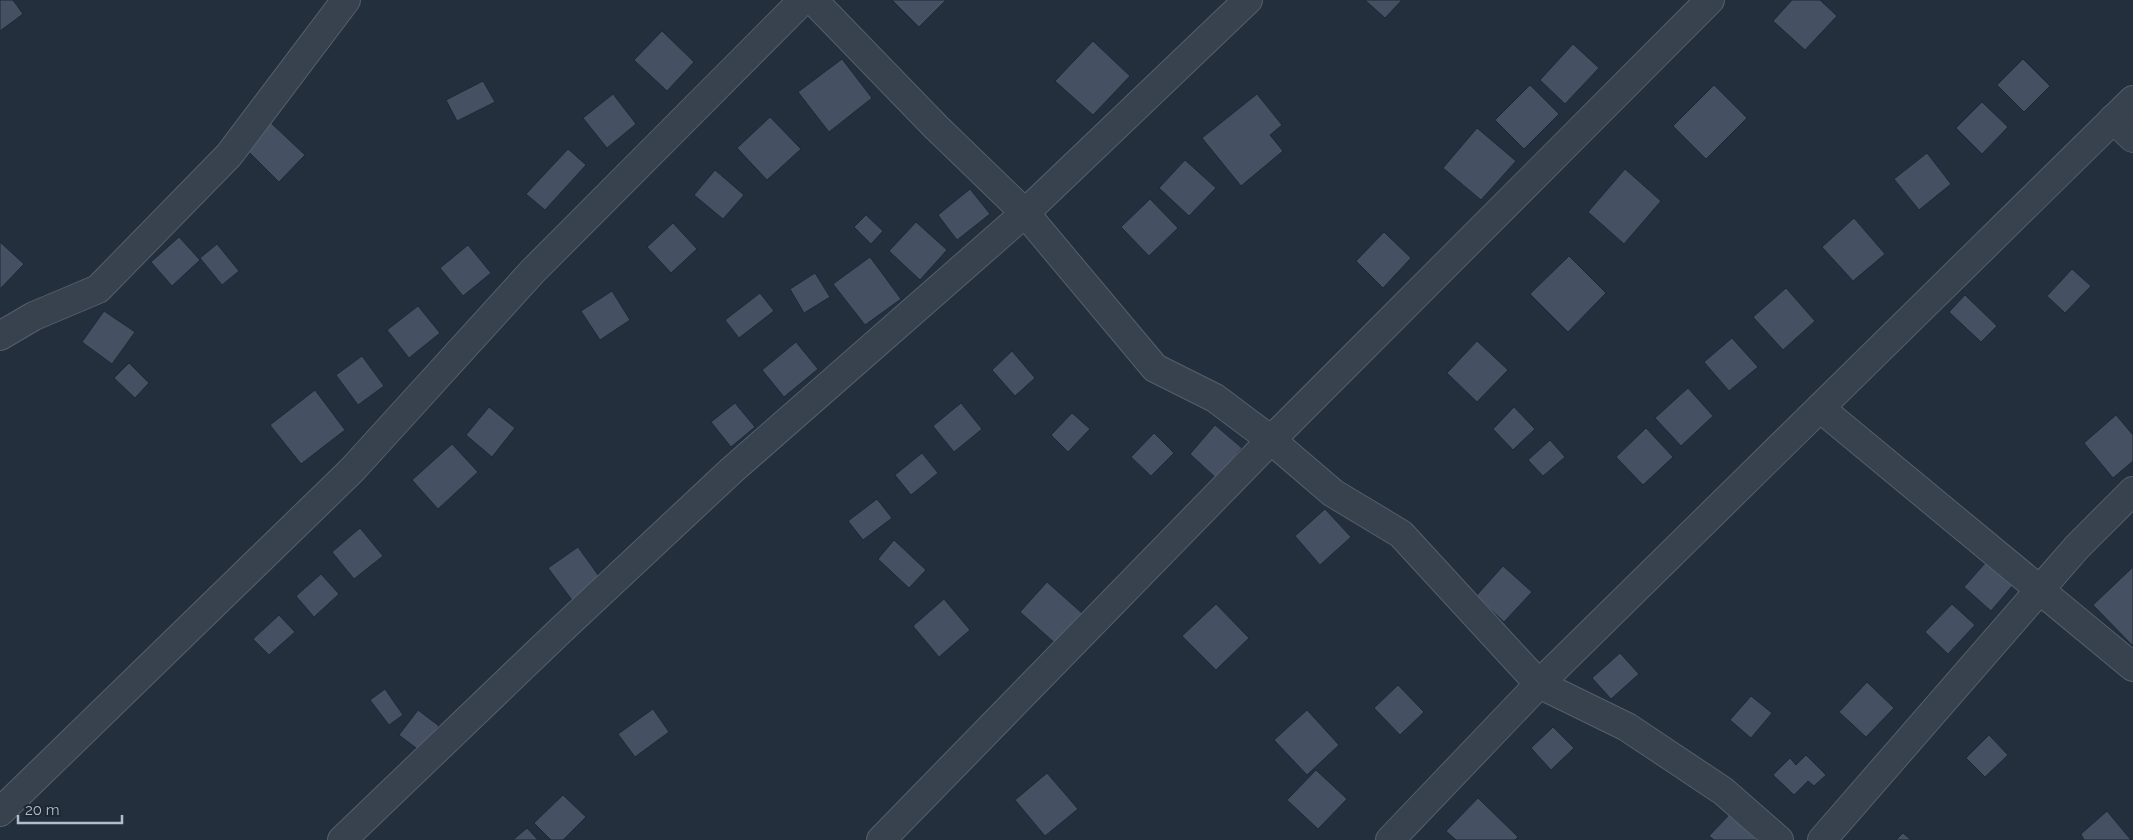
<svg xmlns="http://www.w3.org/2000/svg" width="2133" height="840" font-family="Raleway,sans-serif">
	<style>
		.building { fill: #455162; stroke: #1f2835 }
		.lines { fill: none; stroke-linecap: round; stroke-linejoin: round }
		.minor-casing { stroke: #565f6c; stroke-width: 30 }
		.minor { stroke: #38414e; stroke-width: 28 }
	</style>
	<rect width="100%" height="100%" fill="#242f3e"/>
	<g class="building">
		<path d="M0 0H13L23 14 0 31Z"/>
		<path d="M892 0H946L919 27Z"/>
		<path d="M1365 0H1402L1385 18Z"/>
		<path d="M1792 0H1820L1837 16 1805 50 1773 21Z"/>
		<path d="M662 31 694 62 667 91 634 60Z"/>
		<path d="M1093 41 1130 76 1093 115 1055 81Z"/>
		<path d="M1573 44 1599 68 1565 104 1540 80Z"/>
		<path d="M842 59 872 98 829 132 798 92Z"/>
		<path d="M2023 59 2050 86 2024 112 1997 85Z"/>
		<path d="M483 81 495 102 457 121 446 100Z"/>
		<path d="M1530 85 1559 114 1524 149 1495 120Z"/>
		<path d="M1714 85 1747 118 1706 159 1673 126Z"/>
		<path d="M613 94 636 124 607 148 583 118Z"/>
		<path d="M1257 94 1282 125 1270 135 1283 151 1241 186 1202 138Z"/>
		<path d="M1982 102 2008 127 1982 154 1956 128Z"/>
		<path d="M770 117 801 149 767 180 737 148Z"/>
		<path d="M270 122 305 155 279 182 245 148Z"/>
		<path d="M1477 128 1516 161 1481 200 1443 168Z"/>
		<path d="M568 149 586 165 545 210 526 194Z"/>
		<path d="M1927 153 1951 184 1919 210 1894 179Z"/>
		<path d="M1185 160 1216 188 1189 216 1159 188Z"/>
		<path d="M1625 169 1661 201 1624 244 1588 212Z"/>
		<path d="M715 170 744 195 723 219 694 195Z"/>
		<path d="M970 189 990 214 957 240 938 215Z"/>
		<path d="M1150 199 1178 228 1149 256 1121 227Z"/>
		<path d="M866 215 883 231 871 244 854 227Z"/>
		<path d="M1854 218 1885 254 1853 281 1822 247Z"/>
		<path d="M916 222 947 250 920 280 889 251Z"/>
		<path d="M673 223 697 249 671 273 647 247Z"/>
		<path d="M1384 232 1411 258 1383 288 1356 261Z"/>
		<path d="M179 237 200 260 172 286 151 262Z"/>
		<path d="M0 242 24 264 0 289Z"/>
		<path d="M217 244 239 271 222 285 200 258Z"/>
		<path d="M468 245 491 273 463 296 440 268Z"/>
		<path d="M1569 256 1606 293 1568 332 1530 294Z"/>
		<path d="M870 257 901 299 865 325 833 284Z"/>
		<path d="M2072 269 2091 286 2065 313 2047 296Z"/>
		<path d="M815 273 830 297 804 313 790 289Z"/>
		<path d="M1786 288 1815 321 1783 350 1753 317Z"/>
		<path d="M612 291 630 320 600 340 581 311Z"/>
		<path d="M760 293 774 311 739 338 725 320Z"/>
		<path d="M1965 295 1997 326 1981 342 1949 312Z"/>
		<path d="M418 306 440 333 409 358 387 330Z"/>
		<path d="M104 311 135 332 112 364 82 342Z"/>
		<path d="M1732 338 1758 367 1729 391 1704 362Z"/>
		<path d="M1477 341 1508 370 1477 402 1447 373Z"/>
		<path d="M796 342 818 369 784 397 762 370Z"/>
		<path d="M1012 351 1035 378 1015 396 992 370Z"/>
		<path d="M362 356 384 386 358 405 336 375Z"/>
		<path d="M129 363 149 383 135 398 114 378Z"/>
		<path d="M1688 388 1713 416 1681 446 1655 418Z"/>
		<path d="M315 390 345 430 301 464 270 425Z"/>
		<path d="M735 403 755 427 731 447 711 422Z"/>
		<path d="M961 403 982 429 954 452 933 426Z"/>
		<path d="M489 407 515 428 492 457 466 435Z"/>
		<path d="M1514 407 1535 429 1513 450 1493 429Z"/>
		<path d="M1072 413 1090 429 1068 452 1051 435Z"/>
		<path d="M2116 415 2133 435V461L2113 478 2084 443Z"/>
		<path d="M1215 425 1242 448 1216 478 1190 454Z"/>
		<path d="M1646 428 1673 457 1643 485 1616 457Z"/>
		<path d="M1154 433 1174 453 1151 476 1131 457Z"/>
		<path d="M1550 440 1565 457 1543 476 1528 460Z"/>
		<path d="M452 444 478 472 438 509 412 480Z"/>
		<path d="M922 453 938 473 911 495 895 475Z"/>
		<path d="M877 499 892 518 863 540 848 521Z"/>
		<path d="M1325 509 1351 537 1320 565 1295 536Z"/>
		<path d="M360 528 383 556 354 579 332 552Z"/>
		<path d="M894 540 926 570 909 588 878 559Z"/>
		<path d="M578 547 601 579 572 600 548 568Z"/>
		<path d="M1987 561 2014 584 1991 611 1964 587Z"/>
		<path d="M1503 566 1532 592 1504 622 1476 596Z"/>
		<path d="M2133 567V644L2132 645 2093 605Z"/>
		<path d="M321 574 339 594 314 617 296 596Z"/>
		<path d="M1047 582 1083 614 1056 644 1020 612Z"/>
		<path d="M944 599 970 630 939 657 913 626Z"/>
		<path d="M1216 604 1249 638 1216 670 1182 636Z"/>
		<path d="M1952 604 1975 625 1948 654 1925 632Z"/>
		<path d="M279 615 295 632 269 655 253 639Z"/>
		<path d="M1620 653 1639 674 1611 699 1592 678Z"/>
		<path d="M1867 682 1894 708 1866 737 1839 712Z"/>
		<path d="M1398 685 1424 712 1400 735 1374 708Z"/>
		<path d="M385 689 403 715 389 725 370 700Z"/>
		<path d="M1751 696 1772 713 1751 738 1730 720Z"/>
		<path d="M653 709 669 732 635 757 618 734Z"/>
		<path d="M418 710 439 726 420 751 399 735Z"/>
		<path d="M1307 710 1339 745 1307 775 1274 740Z"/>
		<path d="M1553 727 1574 748 1551 770 1531 748Z"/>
		<path d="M1989 735 2008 755 1985 777 1966 758Z"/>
		<path d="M1806 755 1826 775 1814 786 1808 781 1794 795 1773 775 1790 758 1796 765Z"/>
		<path d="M1316 770 1347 799 1318 829 1287 800Z"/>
		<path d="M1047 773 1078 809 1045 836 1015 800Z"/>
		<path d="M563 795 586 817 563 840H551L534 823Z"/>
		<path d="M1478 798 1518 837 1515 840H1456L1446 831Z"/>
		<path d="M2107 811 2131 840H2084L2081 834Z"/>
		<path d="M1729 815 1756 839 1755 840H1714L1709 836Z"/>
		<path d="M527 828 538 840H513Z"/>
		<path d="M1903 833 1911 840H1896Z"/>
	</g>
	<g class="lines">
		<g class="minor-casing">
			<g id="minor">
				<path d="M813 0 936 127 1025 213 1155 368 1215 398 1271 440 1333 493 1401 534 1539 684 1627 727 1723 791 1779 840"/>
				<path d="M2113 119 2133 138"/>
				<path d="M0 336 34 316 98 289 229 155 346 0"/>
				<path d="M1820 408 2133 667"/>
				<path d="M0 812 352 470 532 272 803 0"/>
				<path d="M342 840 561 630 732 470 1025 213 1248 0"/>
				<path d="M881 840 1271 440 1710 0"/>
				<path d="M1390 840 1539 684 2133 100"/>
				<path d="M1822 840 2077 547 2133 491"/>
			</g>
		</g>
		<use href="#minor" class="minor"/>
	</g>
	<path d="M18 815v8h104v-8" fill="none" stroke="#b4bcc9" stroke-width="2.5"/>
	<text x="25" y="815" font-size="15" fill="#b4bcc9" stroke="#1d2633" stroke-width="4" paint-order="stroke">20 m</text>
</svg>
